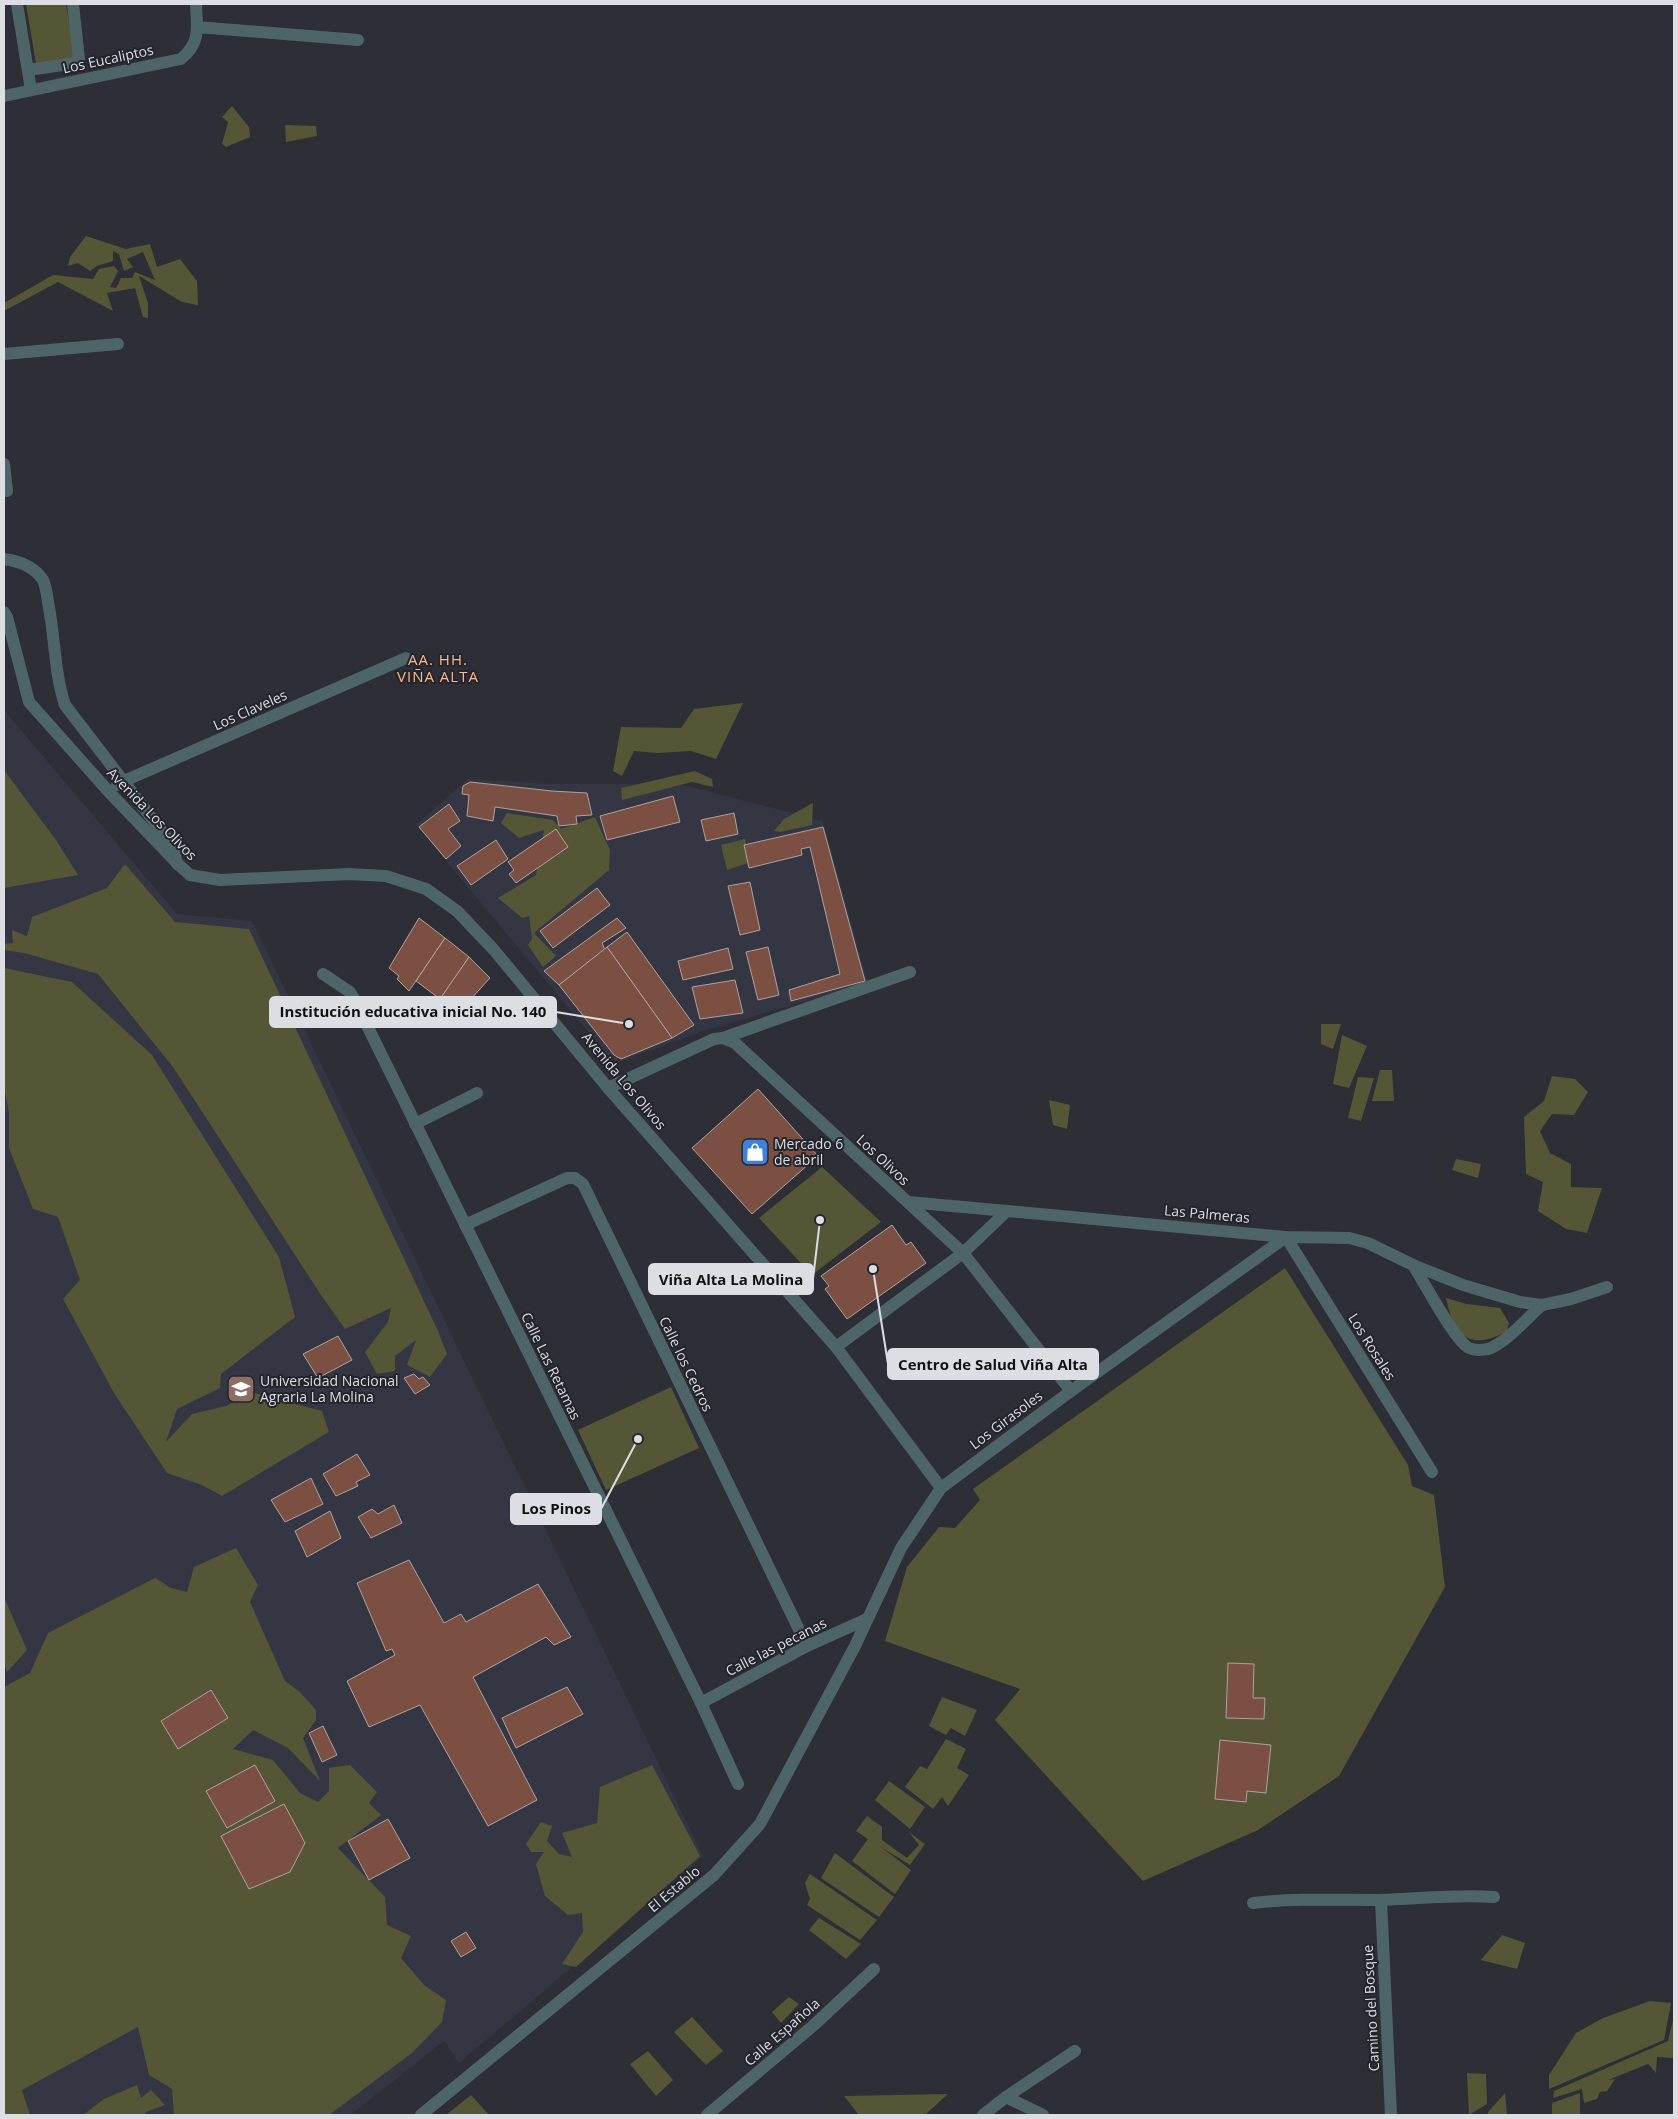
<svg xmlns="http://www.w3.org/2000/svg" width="1678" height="2119" font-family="'Open Sans',sans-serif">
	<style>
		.built { fill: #353644 }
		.green { fill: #545636 }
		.building { fill: #7b5043; stroke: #aea29f }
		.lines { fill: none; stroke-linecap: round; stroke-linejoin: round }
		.pedestrian { stroke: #4e6568; stroke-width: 12 }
		.minor { stroke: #4e6568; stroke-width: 12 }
		.labels { text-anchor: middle; stroke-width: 4; stroke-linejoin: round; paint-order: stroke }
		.street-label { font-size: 14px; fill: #dddee3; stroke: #24252c }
		.poi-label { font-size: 14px; fill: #dddee3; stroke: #24252c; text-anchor: start }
		.neighbourhood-label { font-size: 15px; letter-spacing: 1px; fill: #fdb78c; stroke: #24252c }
		.leader { fill: none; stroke: #dddee3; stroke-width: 2 }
		.callout-dot { fill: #dddee3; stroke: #24252c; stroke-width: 2 }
		.callout { fill: #dddee3; stroke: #dddee3; stroke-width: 2 }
		.callout-label { font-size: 15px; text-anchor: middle; font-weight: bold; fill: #111 }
	</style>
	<rect width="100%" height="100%" fill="#2e2e36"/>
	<g class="built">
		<path d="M4 710 177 914 252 921 703 1856 459 2063 444 2041 350 2115H4Z"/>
		<path d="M468 779 554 784H679L823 821 868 983 703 1031 619 1062 611 1059 416 825Z"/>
	</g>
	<g class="green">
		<path d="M26 4H66L75 58 36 64Z"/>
		<path d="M232 106 249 127 250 137 226 147 222 144 228 122 222 117Z"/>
		<path d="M285 125 316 126 317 136 286 142Z"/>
		<path d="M86 236 126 249 150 244 157 267 180 259 197 281 198 305 182 302 139 276 148 303V318L143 317 135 288 107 293 113 311 58 282 4 311V303L53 275 93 279 99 269 114 266 118 271 110 287 116 288 121 278H132L135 272 155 280 143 252 127 259 133 267 124 271 119 254 113 251V261L97 266 90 271 78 263 68 266 70 257Z"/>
		<path d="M743 703 716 759 691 751 657 753 634 751 622 776 613 771 621 727 681 728 694 709Z"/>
		<path d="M4 770 56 840 78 875 4 888Z"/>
		<path d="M695 771 712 779 713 787 692 782 622 800 621 788Z"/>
		<path d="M813 803 812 825 780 832 774 831 784 819Z"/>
		<path d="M507 813 553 820 561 829 595 817 610 850 609 870 534 933 556 956 543 967 528 945 532 939 529 916 522 918 498 898 536 875 544 830 519 838 501 823Z"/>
		<path d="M745 839 751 862 727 870 721 845Z"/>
		<path d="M125 864 175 922 249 929 438 1331 447 1354 430 1377 407 1365 416 1340 395 1356V1371L377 1374 365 1352 388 1322 391 1308 345 1329 321 1295 173 1067 98 974 24 953 4 950V944L13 943 12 930 27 936 32 917 107 888Z"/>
		<path d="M4 968 72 982 152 1055 279 1257 295 1317 221 1374 220 1388 177 1409 166 1442 192 1414 226 1406 251 1392 322 1411 329 1432 222 1496 202 1485 167 1473 114 1393 63 1299 80 1280 58 1217 33 1209 9 1148V1112L4 1088Z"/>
		<path d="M1321 1024H1341L1333 1049 1321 1044Z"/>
		<path d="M1342 1035 1367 1046 1349 1088 1333 1084Z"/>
		<path d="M1380 1070H1392L1394 1101H1372Z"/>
		<path d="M1552 1076 1575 1079 1588 1092 1574 1115 1552 1114 1540 1131 1550 1153 1571 1164V1187L1602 1188 1587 1233 1566 1229 1538 1211 1543 1182 1526 1174 1524 1117 1544 1101Z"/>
		<path d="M1358 1077 1374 1078 1361 1121 1348 1118Z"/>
		<path d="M1049 1100 1070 1105 1067 1129 1053 1125Z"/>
		<path d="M1456 1159 1481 1164 1478 1178 1452 1170Z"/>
		<path d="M822 1167 881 1222 812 1275 759 1218Z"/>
		<path d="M1285 1268 1408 1465 1412 1486 1434 1495 1445 1587 1339 1776 1258 1830 1143 1881 995 1720 1020 1689 885 1641 907 1567 939 1527 955 1528 980 1500 973 1489Z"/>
		<path d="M1446 1298 1467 1304 1500 1308 1509 1323 1507 1331C1470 1352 1454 1336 1446 1298Z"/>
		<path d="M671 1387 699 1448 606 1490 578 1430Z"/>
		<path d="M236 1548 258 1585 250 1602 285 1681 300 1692 316 1710V1720L303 1738 320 1781 288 1748 253 1730 233 1749 273 1760 300 1793 318 1802 329 1791V1768L350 1765 377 1792 369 1803 381 1815 338 1848 385 1897 387 1925 411 1936 401 1958 424 1985 446 2000 442 2022 412 2053 329 2115H174L172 2089 149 2075 138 2027 22 2090 30 2115H4V1687L30 1673 48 1633 155 1578 171 1588 187 1592 194 1567Z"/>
		<path d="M4 1597 27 1650 7 1672 4 1664Z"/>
		<path d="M942 1697 977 1710 965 1736 951 1728 946 1735 929 1726Z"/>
		<path d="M946 1739 966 1749 957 1768 969 1775 948 1806 942 1797 933 1809 905 1787 920 1766 927 1769Z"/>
		<path d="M652 1765 700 1856 576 1967 562 1964 583 1932 582 1913 568 1915 545 1896 536 1864 544 1852H531L526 1844 541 1822 552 1826 547 1841 559 1854 572 1857 562 1833 597 1823 600 1787Z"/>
		<path d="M889 1781 925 1807 910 1829 875 1800Z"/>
		<path d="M867 1816 882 1827V1840L907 1858 919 1845 909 1832 925 1844 910 1865 881 1847 911 1870 895 1894 852 1861 868 1839 856 1831Z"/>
		<path d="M835 1853 894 1897 879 1917 821 1878Z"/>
		<path d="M810 1874 877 1920 860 1940 807 1905 810 1899 805 1883Z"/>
		<path d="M819 1918 861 1944 846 1959 809 1930Z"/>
		<path d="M1502 1935 1525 1943 1517 1969 1481 1960Z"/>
		<path d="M789 1997 799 2004 781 2023 772 2012Z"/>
		<path d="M1650 2001 1671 2003 1664 2040 1549 2089V2075L1576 2033 1603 2018Z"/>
		<path d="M1674 2016V2058L1657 2057 1656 2073 1648 2064 1608 2080 1615 2079 1607 2091 1600 2092 1597 2099 1584 2103 1582 2089 1553 2098 1554 2091 1668 2041Z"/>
		<path d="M692 2017 723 2051 706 2065 674 2032Z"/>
		<path d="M648 2051 673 2080 656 2096 630 2064Z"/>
		<path d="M1467 2073 1486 2074 1487 2104 1469 2115Z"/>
		<path d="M137 2085 141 2098 151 2090 165 2105 146 2112 144 2115H83L104 2099Z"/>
		<path d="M1505 2093 1507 2115H1488V2112Z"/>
		<path d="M1580 2093V2115H1552V2103Z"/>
		<path d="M948 2094 925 2115H859L844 2096Z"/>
		<path d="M471 2095 489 2115H446Z"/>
	</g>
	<g class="building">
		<path d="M470 782 552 791 587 793 592 815 576 816 577 824 559 826 557 816 495 807 493 821 467 816 469 795 462 794 463 786Z"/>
		<path d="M673 796 680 822 607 840 600 816Z"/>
		<path d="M449 804 460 821 448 829 461 846 446 859 419 827Z"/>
		<path d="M734 813 738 834 706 841 701 820Z"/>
		<path d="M823 827 865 981 791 1001 789 990 840 974 810 847 801 849 802 855 749 868 744 845Z"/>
		<path d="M556 829 568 847 516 883 509 874 514 870 508 862Z"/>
		<path d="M496 840 508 859 471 885 457 866Z"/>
		<path d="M750 882 760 930 740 935 728 886Z"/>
		<path d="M597 888 610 905 553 948 540 931Z"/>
		<path d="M419 918 445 938 409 991 397 979 399 976 389 968Z"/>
		<path d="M617 918 626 928 602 943 605 950 559 985 544 971Z"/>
		<path d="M627 932 694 1025 672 1038 607 947Z"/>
		<path d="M445 938 469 957 440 999 416 981Z"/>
		<path d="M607 947 672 1038 621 1059 614 1055 559 985Z"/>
		<path d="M768 947 779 995 758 1000 746 952Z"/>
		<path d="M728 948 733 969 683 980 678 961Z"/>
		<path d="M469 957 490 978 458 1013 440 999Z"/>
		<path d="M735 980 743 1013 700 1019 692 987Z"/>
		<path d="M758 1089 818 1156 752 1214 692 1148Z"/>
		<path d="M892 1225 906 1245 911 1242 926 1263 847 1319 825 1289 829 1286 821 1276Z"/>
		<path d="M338 1336 352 1360 318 1378 303 1354Z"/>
		<path d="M414 1374 419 1379 423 1377 430 1385 415 1394 404 1378Z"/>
		<path d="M357 1454 370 1475 356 1482 358 1486 336 1496 323 1474Z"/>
		<path d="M311 1478 323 1504 285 1522 271 1500Z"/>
		<path d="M394 1505 402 1523 371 1538 358 1517 372 1509 378 1514Z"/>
		<path d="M330 1511 341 1538 307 1557 295 1531Z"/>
		<path d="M409 1560 444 1623 461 1614 466 1622 538 1584 571 1637 554 1645 546 1637 473 1677 537 1800 488 1826 420 1705 369 1727 347 1681 395 1655 392 1649 386 1651 357 1583Z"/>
		<path d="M1228 1663 1254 1664 1253 1698H1265L1264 1719 1226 1718Z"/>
		<path d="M567 1687 583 1714 516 1748 502 1718Z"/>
		<path d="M211 1690 228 1718 178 1749 161 1721Z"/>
		<path d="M323 1726 337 1755 322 1762 309 1733Z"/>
		<path d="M1220 1740 1271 1745 1266 1793 1247 1791 1246 1802 1215 1799Z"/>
		<path d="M255 1765 275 1801 227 1828 206 1791Z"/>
		<path d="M284 1804 305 1843 290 1872 249 1889 221 1836Z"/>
		<path d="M388 1819 410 1858 369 1880 348 1841Z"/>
		<path d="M466 1932 476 1948 461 1957 451 1941Z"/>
	</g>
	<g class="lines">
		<g class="pedestrian">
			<path d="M4 354 118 344"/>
			<path d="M4 464 7 491"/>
		</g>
		<g class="minor">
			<path d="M17 4 31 90"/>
			<path d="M197 27 358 40"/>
			<path d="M28 70 76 63 79 60 73 4"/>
			<path d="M4 96 181 59C201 42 197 28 196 4"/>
			<path d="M4 559C19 561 34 566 43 580 46 586 47 595 48 602 55 636 54 672 65 705L173 846 177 864"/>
			<path d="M4 612 7 617 29 702 109 792 178 864 190 875 220 880 349 874 386 876 426 889 457 911 494 950 608 1088 836 1347 941 1488"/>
			<path d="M117 785 124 781 406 658"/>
			<path d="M323 974 350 992 354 999 701 1703 738 1784"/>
			<path d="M723 1038 910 972"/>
			<path d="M608 1088 714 1039 723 1038 735 1043 963 1253 1071 1391"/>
			<path d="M415 1124 477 1093"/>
			<path d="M908 1202 1007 1211"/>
			<path d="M465 1225 567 1178H575L583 1184 807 1646"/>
			<path d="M1413 1265C1424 1282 1455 1341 1469 1348 1475 1351 1483 1350 1488 1349 1506 1343 1528 1317 1542 1305"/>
			<path d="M836 1347 963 1253 1007 1211 1286 1237 1349 1238 1368 1243 1413 1265 1463 1285 1520 1302 1542 1305 1571 1299 1607 1287"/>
			<path d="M701 1703 807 1646 867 1619"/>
			<path d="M1381 1900 1391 2115"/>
			<path d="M1253 1903C1295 1898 1337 1900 1379 1900 1418 1899 1456 1894 1494 1897"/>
			<path d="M1006 2097 1043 2115"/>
			<path d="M421 2115 714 1875 760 1824 855 1646 901 1548 941 1488 1071 1391 1286 1237 1432 1472"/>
			<path d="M707 2115 814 2025 874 1969"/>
			<path d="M983 2115 1006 2097 1075 2051"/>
		</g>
	</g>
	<defs>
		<g id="shop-square" transform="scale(1.4375)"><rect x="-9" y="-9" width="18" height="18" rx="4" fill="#3f7fe0" stroke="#24252c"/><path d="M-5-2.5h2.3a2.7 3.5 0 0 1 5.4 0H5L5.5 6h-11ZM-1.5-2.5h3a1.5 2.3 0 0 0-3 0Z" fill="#fff"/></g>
		<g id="university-square" transform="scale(1.4375)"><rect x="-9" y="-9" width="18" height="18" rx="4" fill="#8d6e63" stroke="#24252c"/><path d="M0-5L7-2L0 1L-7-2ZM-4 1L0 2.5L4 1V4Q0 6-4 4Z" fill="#fff"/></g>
	</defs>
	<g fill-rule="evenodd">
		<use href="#shop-square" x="755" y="1152"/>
		<use href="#university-square" x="241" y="1389"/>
	</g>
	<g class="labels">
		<g class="street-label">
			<text transform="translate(108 59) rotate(-12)" y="5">Los Eucaliptos</text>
			<text transform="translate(250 710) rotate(-24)" y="5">Los Claveles</text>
			<text transform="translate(152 814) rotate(46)" y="5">Avenida Los Olivos</text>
			<text transform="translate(624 1081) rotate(50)" y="5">Avenida Los Olivos</text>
			<text transform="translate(883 1160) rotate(43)" y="5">Los Olivos</text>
			<text transform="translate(1207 1214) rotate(5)" y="5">Las Palmeras</text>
			<text transform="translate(1372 1347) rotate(58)" y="5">Los Rosales</text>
			<text transform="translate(686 1364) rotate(64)" y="5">Calle los Cedros</text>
			<text transform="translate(551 1366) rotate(64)" y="5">Calle Las Retamas</text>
			<text transform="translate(1006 1420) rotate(-37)" y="5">Los Girasoles</text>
			<text transform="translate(776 1647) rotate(-27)" y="5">Calle las pecanas</text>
			<text transform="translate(674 1889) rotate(-40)" y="5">El Establo</text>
			<text transform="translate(1371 2008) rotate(-93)" y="5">Camino del Bosque</text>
			<text transform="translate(782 2032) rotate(-41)" y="5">Calle Española</text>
		</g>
		<g class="poi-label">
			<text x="774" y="1149">Mercado 6<tspan x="774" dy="16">de abril</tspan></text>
			<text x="260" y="1386">Universidad Nacional<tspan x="260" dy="16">Agraria La Molina</tspan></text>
		</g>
		<g class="neighbourhood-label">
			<text x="438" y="665">AA. HH.<tspan x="438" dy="17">VIÑA ALTA</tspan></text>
		</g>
	</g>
	<path class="leader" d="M629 1024L556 1012M820 1220L813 1279M873 1269L888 1364M638 1439L601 1509"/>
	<g class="callout-dot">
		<circle cx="629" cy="1024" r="5"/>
		<circle cx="820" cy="1220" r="5"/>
		<circle cx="873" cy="1269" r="5"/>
		<circle cx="638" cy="1439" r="5"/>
	</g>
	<g class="callout">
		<rect x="270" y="997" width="286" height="30" rx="5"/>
		<rect x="649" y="1264" width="164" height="30" rx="5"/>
		<rect x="888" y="1349" width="210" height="30" rx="5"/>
		<rect x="511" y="1494" width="90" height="30" rx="5"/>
	</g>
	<g class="callout-label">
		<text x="413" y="1017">Institución educativa inicial No. 140</text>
		<text x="731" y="1285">Viña Alta La Molina</text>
		<text x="993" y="1370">Centro de Salud Viña Alta</text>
		<text x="556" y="1514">Los Pinos</text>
	</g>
	<rect width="1678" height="2119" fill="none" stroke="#dddee3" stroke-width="10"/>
</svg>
